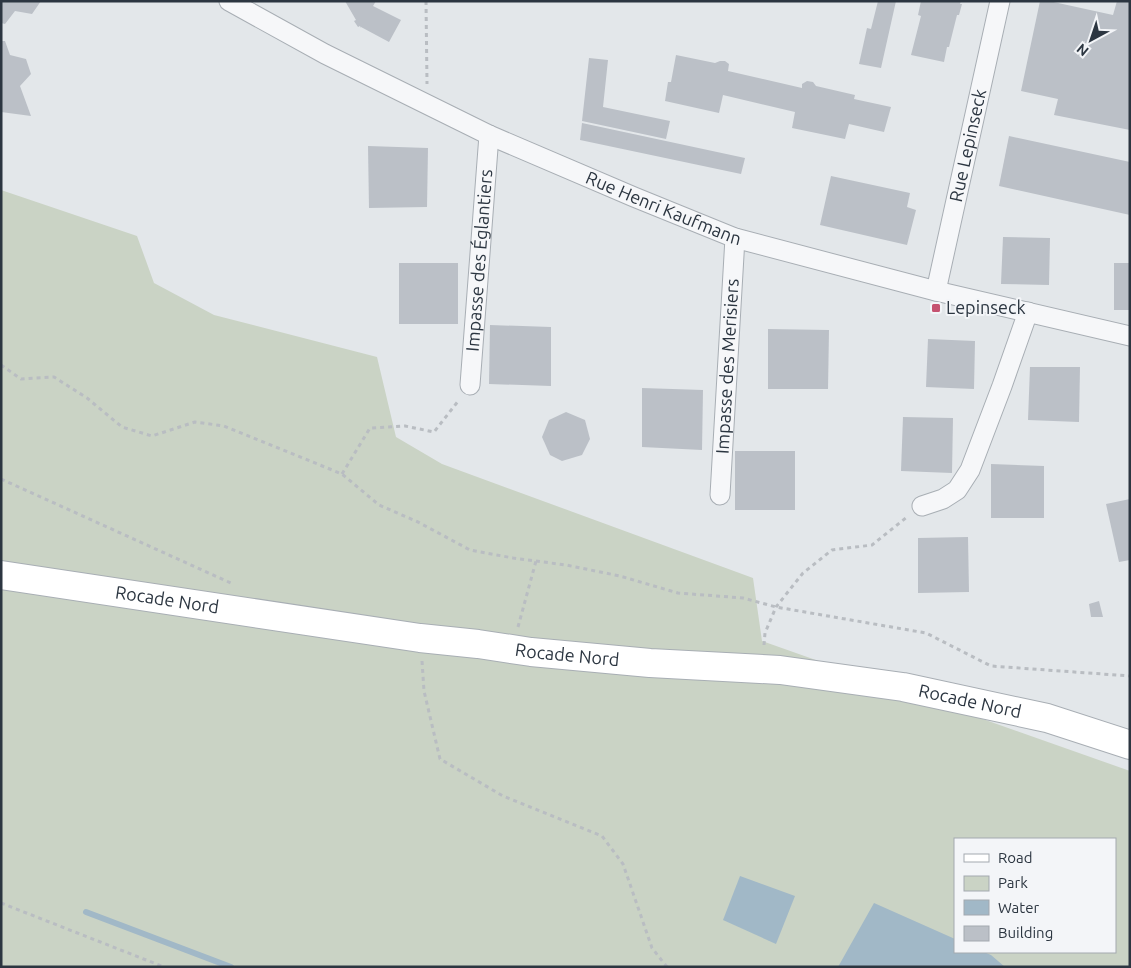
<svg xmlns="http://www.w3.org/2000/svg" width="1131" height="968" font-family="Ubuntu,sans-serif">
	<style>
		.green { fill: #cad3c5; fill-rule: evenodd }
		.water { fill: #a1b8c7 }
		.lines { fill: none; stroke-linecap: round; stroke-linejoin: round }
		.stream { stroke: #a1b8c7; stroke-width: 6 }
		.building { fill: #bbc0c7 }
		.street-casing { stroke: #a8aeb4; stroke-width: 21 }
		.secondary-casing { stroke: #a8aeb4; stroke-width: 30 }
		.path { stroke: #b9bdc2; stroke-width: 3; stroke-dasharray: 4 4; stroke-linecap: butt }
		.street { stroke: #f6f7f9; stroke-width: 19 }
		.secondary { stroke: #fff; stroke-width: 28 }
		.poi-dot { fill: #c55270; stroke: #f3f5f8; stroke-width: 2 }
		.labels { text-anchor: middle; stroke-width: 4; stroke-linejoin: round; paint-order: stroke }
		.street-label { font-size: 18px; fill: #2c3641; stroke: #f3f5f8 }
		.poi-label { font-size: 18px; fill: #2c3641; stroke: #f3f5f8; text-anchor: start }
	</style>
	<rect width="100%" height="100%" fill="#e3e7ea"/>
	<path class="green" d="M1 190 137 236 154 283 214 315 377 357 396 437 442 464 753 578 762 641 1130 771V967H1ZM955 839H1115V952H955Z"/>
	<g class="water">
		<path d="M740 876 795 896 776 944 723 920Z"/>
		<path d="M874 903 955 939V952H984L991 955 1005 967H838Z"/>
	</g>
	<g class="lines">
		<path class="stream" d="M86 912 231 967"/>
	</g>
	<g class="building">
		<path d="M1 1H41L32 14 15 11 5 24 1 23Z"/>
		<path d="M345 1H376L373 6 401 20 389 42 361 27V28L360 26 358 27 354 21 356 20Z"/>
		<path d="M878 1H896L881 68 859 64 867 28 871 29Z"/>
		<path d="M921 1H961L960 4H962L959 15H957L949 47H947L944 62 911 55 921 16 918 15Z"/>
		<path d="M1040 1H1049L1113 15 1117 1H1130V130L1054 115 1058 99 1021 91Z"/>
		<path d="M1 41H5L10 55 26 59 31 74 20 86 31 116 1 112Z"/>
		<path d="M676 55 715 63 720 61H725L729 64 728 71 802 88V84L807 81 813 82 816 86 855 95 854 99 891 107 884 132 849 124 845 139 792 128 795 112 723 95 719 113 665 101 668 82H671Z"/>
		<path d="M589 58 608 60 603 107 670 121 666 139 582 121Z"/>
		<path d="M582 123 745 158 741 174 580 140Z"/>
		<path d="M1009 136 1130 162V215L999 186Z"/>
		<path d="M368 146 428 148 427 207 369 208Z"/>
		<path d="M831 176 910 193 907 207 916 210 907 245 820 225Z"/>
		<path d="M1003 237 1050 238 1049 285 1001 284Z"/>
		<rect x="399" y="263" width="59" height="61"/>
		<rect x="1114" y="263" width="16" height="47"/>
		<path d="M490 325 551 327V386L489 384Z"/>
		<path d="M768 329 829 330 828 389H768Z"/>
		<path d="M928 339 975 341 974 389 926 387Z"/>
		<path d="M1030 367H1080L1079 422 1028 420Z"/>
		<path d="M642 388 703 390 702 450 642 447Z"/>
		<path d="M566 412 585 420 590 439 582 455 562 461 550 455 542 437 549 420Z"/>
		<path d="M903 417 953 418 952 473 901 471Z"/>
		<rect x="735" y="451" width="60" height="59"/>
		<path d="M991 464 1044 466V518H991Z"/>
		<path d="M1130 499V560L1119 562 1106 504Z"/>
		<path d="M968 537 969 592 918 593V538Z"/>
		<path d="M1099 601 1103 617H1091L1089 604Z"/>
	</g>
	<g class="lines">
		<g class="street-casing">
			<g id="street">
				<path id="s1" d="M229 1 325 54 489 135 634 197 735 238 936 291 1130 336"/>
				<path id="s2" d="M936 291 1000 1"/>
				<path id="s3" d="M470 385 489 135"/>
				<path id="s4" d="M720 495 735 238"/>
				<path d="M922 506 943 499 957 490 970 470 1002 386 1028 312"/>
			</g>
		</g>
		<g class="secondary-casing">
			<g id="secondary">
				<path id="s5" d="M1 575 420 638 478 644 531 652 650 663 780 670 903 687 1047 718 1130 745"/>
			</g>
		</g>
		<g class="path">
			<path d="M426 1 427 84"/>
			<path d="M1 365 21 379 54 377 87 398 122 427 152 436 195 422 224 426 342 474 379 505 418 522 470 550 513 558 566 565 620 576 678 593 743 598 776 607 926 633 991 666 1130 676"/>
			<path d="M342 474 370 428 405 426 434 432 459 400"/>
			<path d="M1 479 233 584"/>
			<path d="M518 627 536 561"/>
			<path d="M764 645 765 633 776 607 803 573 832 550 872 545 907 517"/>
			<path d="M422 661 424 691 440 759 503 796 602 836 623 864 652 948 667 967"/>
			<path d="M1 903 164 967"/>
		</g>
		<use href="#street" class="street"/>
		<use href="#secondary" class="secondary"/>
	</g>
	<rect class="poi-dot" x="931" y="303" width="10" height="10" rx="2.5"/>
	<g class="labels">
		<g class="street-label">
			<text dy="6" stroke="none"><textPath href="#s2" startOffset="149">Rue Lepinseck</textPath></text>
			<text dy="6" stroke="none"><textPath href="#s1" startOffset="482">Rue Henri Kaufmann</textPath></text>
			<text dy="6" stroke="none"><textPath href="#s3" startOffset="125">Impasse des Églantiers</textPath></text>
			<text dy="6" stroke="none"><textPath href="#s4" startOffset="129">Impasse des Merisiers</textPath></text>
			<text dy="6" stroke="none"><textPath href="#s5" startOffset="168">Rocade Nord</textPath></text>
			<text dy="6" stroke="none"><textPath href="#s5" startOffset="572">Rocade Nord</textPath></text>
			<text dy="6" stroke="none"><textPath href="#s5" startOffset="978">Rocade Nord</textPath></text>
		</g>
		<g class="poi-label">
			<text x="946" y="314">Lepinseck</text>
		</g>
	</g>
	<rect width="1131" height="968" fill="none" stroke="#2c3641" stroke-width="5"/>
	<rect x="954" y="838" width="162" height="115" fill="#f3f5f8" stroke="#a3a9af"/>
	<rect x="964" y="854" width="25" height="8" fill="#ffffff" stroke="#a3a9af"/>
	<text x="998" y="863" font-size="15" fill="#2c3641">Road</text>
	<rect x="964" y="876" width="25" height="15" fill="#cad3c5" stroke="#a3a9af"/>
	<text x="998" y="888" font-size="15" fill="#2c3641">Park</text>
	<rect x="964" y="900" width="25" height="15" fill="#a1b8c7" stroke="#a3a9af"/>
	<text x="998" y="913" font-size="15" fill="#2c3641">Water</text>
	<rect x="964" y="926" width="25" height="15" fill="#bbc0c7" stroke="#a3a9af"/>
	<text x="998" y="938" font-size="15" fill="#2c3641">Building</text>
	<g transform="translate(1091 40) rotate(220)" stroke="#f3f5f8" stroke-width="4" paint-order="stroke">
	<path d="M0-4L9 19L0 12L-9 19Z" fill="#2c3641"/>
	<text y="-8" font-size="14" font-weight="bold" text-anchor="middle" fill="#2c3641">N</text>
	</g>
</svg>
